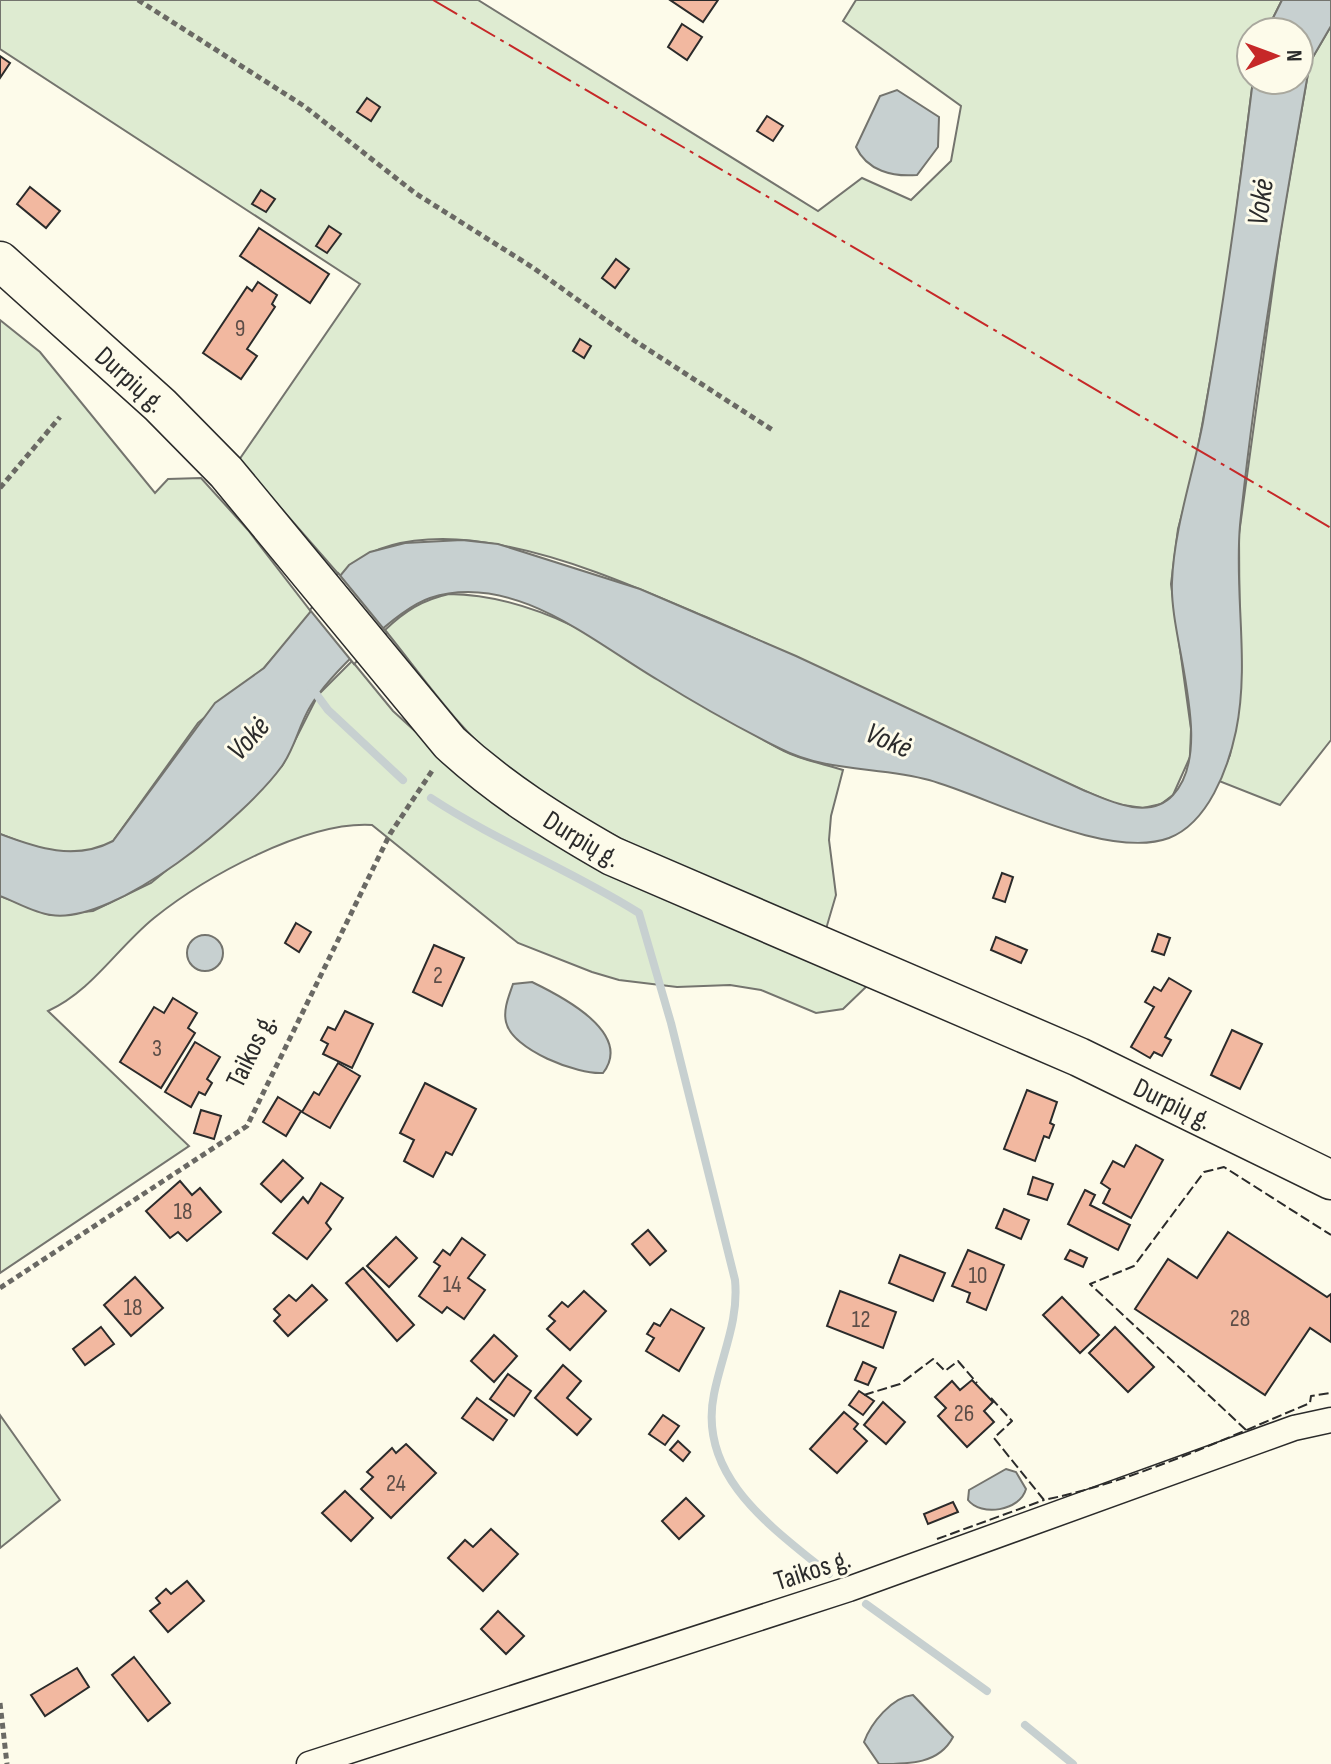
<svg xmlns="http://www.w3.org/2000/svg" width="1331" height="1764" font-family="'Sofia Sans Condensed',sans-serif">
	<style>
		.green { fill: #deebd1; stroke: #74746e; stroke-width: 2 }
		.water { fill: #c7d0d0; stroke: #74746e; stroke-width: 2 }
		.pier { fill: #fdfbea; stroke: #74746e; stroke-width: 2 }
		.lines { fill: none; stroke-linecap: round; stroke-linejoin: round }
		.stream { stroke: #c7d0d0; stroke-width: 8 }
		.building { fill: #f2b8a0; stroke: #2b2b2b; stroke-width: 2 }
		.minor-casing { stroke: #2b2b2b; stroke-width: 27 }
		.primary-casing { stroke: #2b2b2b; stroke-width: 41 }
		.path { stroke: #6a6964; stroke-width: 5; stroke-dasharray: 6 4; stroke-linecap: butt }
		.minor { stroke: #fdfbea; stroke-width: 24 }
		.primary { stroke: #fdfbea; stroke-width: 38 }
		.fence { stroke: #2b2b2b; stroke-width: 2; stroke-dasharray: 10 4; stroke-linecap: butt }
		.power { stroke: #c62828; stroke-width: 2; stroke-dasharray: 28 6 4 6; stroke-linecap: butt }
		.labels { text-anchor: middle; stroke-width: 6; stroke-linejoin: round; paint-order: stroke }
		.number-label { font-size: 24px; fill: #5d4e48 }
		.street-label { font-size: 28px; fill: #2b2b2b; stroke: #fdfbea }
		.water-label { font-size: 30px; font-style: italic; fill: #2b2b2b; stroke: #fdfbea }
	</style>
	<rect width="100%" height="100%" fill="#fdfbea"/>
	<g class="green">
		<path d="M0 0H478L818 211 862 178 911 200 951 161 961 106 843 21 856 0H1282L1266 32H1251L1253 80 1226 293 1194 470 1178 529 1171 584 1191 729 1190 757 1173 795 1161 804 1143 808 1116 804C977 747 844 676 706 617 640 589 571 558 500 545 450 535 374 533 341 577L239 460 360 284 0 49Z"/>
		<path d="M1331 26V740L1280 805 1219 781 1230 755 1240 698 1239 534 1282 221 1310 62Z"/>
		<path d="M0 320 40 352 155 493 168 479 201 478 248 530 312 613 264 668 198 723 113 841 97 850 66 852 39 849 0 834Z"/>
		<path d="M449 594C572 595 678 697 784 751 802 760 824 764 843 770L831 816 829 840 836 895 826 929C718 882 599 840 505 767 458 729 423 677 385 630 405 611 422 600 449 594Z"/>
		<path d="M352 661 393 711 472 783 868 985 843 1009 816 1013 761 990 730 985 677 987 619 980 592 972 518 943 372 825C306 821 205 877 154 918 117 948 92 991 48 1011L189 1146 0 1273V896L50 915 93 911 151 883 238 812 282 766 318 695Z"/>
		<path d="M0 1415 60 1500 0 1548Z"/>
	</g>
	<g class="water">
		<path d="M1282 0H1331V26L1310 62C1283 216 1256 370 1240 525 1234 593 1250 663 1236 731 1228 769 1208 823 1169 838 1107 861 990 797 929 780 880 766 828 773 781 749 739 728 698 705 658 680 592 641 513 571 430 598 397 609 328 676 310 707 299 725 295 748 282 766 246 816 116 925 51 915 34 913 16 902 0 896V834C37 848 75 861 113 841L215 703 264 668 349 565 370 552 405 543 462 540 498 544 640 589 796 656 1083 790C1109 801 1149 821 1173 795 1216 749 1169 639 1172 582 1174 528 1193 475 1203 422 1223 308 1239 194 1253 80H1299V32H1266Z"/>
		<path d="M897 90 939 117 938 147 917 175C893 177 867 171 856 147L880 96Z"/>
		<circle cx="205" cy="953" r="18"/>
		<path d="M532 982C561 996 634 1033 603 1073 578 1075 512 1050 506 1022 503 1009 509 996 513 984Z"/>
		<path d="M1006 1469 1016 1472 1026 1489C1020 1511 981 1517 968 1500L969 1490Z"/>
		<path d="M913 1695 953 1737C939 1764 910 1764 879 1764L864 1742C871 1723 892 1697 913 1695Z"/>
	</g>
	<path class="pier" d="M338 573 387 633 354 664 310 610Z"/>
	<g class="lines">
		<g class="stream">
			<path d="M311 687 328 710 403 780"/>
			<path d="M431 798C498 842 571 870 639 913L671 1023 735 1280C739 1321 722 1354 714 1394 697 1477 773 1528 829 1574"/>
			<path d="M866 1604 987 1691"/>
			<path d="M1025 1725 1073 1764"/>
		</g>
	</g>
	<g class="building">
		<path d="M670 0H718L703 22Z"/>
		<path d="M682 24 702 37 687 60 668 47Z"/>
		<path d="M0 56 10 63 0 78Z"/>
		<path d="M367 98 380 107 371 121 357 112Z"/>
		<path d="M767 116 783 126 773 141 757 131Z"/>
		<path d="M30 187 60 211 46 228 17 204Z"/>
		<path d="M261 190 275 199 266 212 252 204Z"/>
		<path d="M329 226 341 234 327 253 316 246Z"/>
		<path d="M259 228 329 274 310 303 240 256Z"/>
		<path d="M616 259 629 269 615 288 602 278Z"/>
		<path d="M258 282 277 295 272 304 275 307 247 349 257 356 241 379 203 353 247 287 252 291Z"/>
		<path d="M580 339 591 346 584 358 573 351Z"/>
		<path d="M1002 873 1013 877 1005 902 993 898Z"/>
		<path d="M296 923 311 932 299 952 285 943Z"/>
		<path d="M1158 934 1170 938 1164 955 1152 951Z"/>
		<path d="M996 937 1027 950 1021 963 991 950Z"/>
		<path d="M434 945 464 958 442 1006 413 992Z"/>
		<path d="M1169 978 1191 991 1165 1037 1171 1040 1162 1056 1154 1052 1150 1058 1131 1047 1154 1007 1145 1002 1154 987 1161 991Z"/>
		<path d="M173 998 197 1013 188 1028 195 1033 161 1088 120 1062 154 1007 164 1013Z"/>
		<path d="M345 1011 373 1024 352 1068 323 1054 328 1044 321 1040 328 1027 335 1030Z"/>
		<path d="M1232 1030 1262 1044 1240 1089 1211 1075Z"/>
		<path d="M195 1042 220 1057 207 1079 212 1083 205 1095 199 1092 191 1107 165 1092Z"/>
		<path d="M338 1063 360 1076 330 1128 302 1112 314 1092 319 1095Z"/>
		<path d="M425 1083 476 1109 452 1155 446 1152 433 1177 404 1161 414 1140 400 1133Z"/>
		<path d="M1027 1090 1057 1102 1050 1123 1054 1125 1049 1138 1044 1136 1035 1161 1004 1149Z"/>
		<path d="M278 1097 301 1111 286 1136 263 1122Z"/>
		<path d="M201 1110 221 1116 214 1139 194 1133Z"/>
		<path d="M1136 1145 1163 1160 1131 1218 1103 1203 1110 1189 1101 1183 1113 1161 1124 1167Z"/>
		<path d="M283 1160 303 1178 281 1202 261 1184Z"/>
		<path d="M1033 1177 1053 1184 1047 1200 1028 1194Z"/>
		<path d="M180 1181 192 1195 200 1188 221 1212 187 1241 178 1232 170 1238 146 1211Z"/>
		<path d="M321 1183 343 1198 326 1223 331 1229 307 1259 273 1233 303 1197 308 1203Z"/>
		<path d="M1085 1190 1095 1195 1090 1205 1130 1225 1118 1250 1068 1224Z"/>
		<path d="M1004 1209 1029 1220 1021 1239 996 1228Z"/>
		<path d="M648 1230 666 1251 650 1265 632 1244Z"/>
		<path d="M1228 1232 1327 1297 1331 1294V1342L1310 1328 1265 1395 1135 1309 1168 1259 1197 1278Z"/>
		<path d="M396 1237 417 1258 389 1287 367 1266Z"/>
		<path d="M462 1238 485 1255 468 1278 485 1290 464 1319 447 1307 442 1313 419 1296 440 1266 434 1262 443 1250 450 1255Z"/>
		<path d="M968 1250 1004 1265 986 1310 967 1302 970 1293 952 1286Z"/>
		<path d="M1070 1250 1087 1258 1083 1267 1065 1259Z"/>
		<path d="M900 1255 945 1273 933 1301 889 1283Z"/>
		<path d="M363 1268 414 1325 397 1341 346 1283Z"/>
		<path d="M135 1277 163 1308 131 1336 104 1305Z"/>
		<path d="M312 1285 327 1300 288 1336 274 1321 280 1315 274 1309 289 1295 296 1301Z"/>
		<path d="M584 1291 606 1311 570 1350 547 1329 555 1321 549 1316 562 1302 568 1307Z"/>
		<path d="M840 1291 896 1312 883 1348 827 1326Z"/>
		<path d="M1062 1297 1099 1335 1080 1353 1043 1315Z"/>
		<path d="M671 1309 704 1328 679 1371 646 1351 654 1338 647 1334 654 1323 660 1326Z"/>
		<path d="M101 1327 114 1344 85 1365 73 1349Z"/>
		<path d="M1115 1327 1154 1367 1128 1392 1089 1353Z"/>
		<path d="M494 1335 517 1356 494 1382 471 1361Z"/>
		<path d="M863 1362 876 1368 868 1385 855 1380Z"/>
		<path d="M563 1365 581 1381 567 1398 591 1419 577 1435 535 1398Z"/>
		<path d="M508 1374 531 1391 514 1416 490 1399Z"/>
		<path d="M972 1380 993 1402 984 1411 994 1422 967 1447 938 1416 946 1408 935 1397 952 1381 960 1390Z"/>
		<path d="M859 1391 874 1401 863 1415 849 1405Z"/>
		<path d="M477 1398 507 1420 493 1440 462 1418Z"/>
		<path d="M883 1402 905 1422 886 1444 864 1425Z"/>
		<path d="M844 1412 858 1424 854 1429 867 1441 837 1473 810 1449Z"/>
		<path d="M663 1415 679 1426 665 1445 649 1434Z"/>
		<path d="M678 1441 690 1452 683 1461 670 1450Z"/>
		<path d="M406 1444 436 1473 391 1518 361 1489 373 1477 367 1472 392 1448 396 1453Z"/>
		<path d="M345 1491 373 1518 351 1541 322 1513Z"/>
		<path d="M686 1498 704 1516 679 1539 662 1521Z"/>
		<path d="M953 1502 958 1512 928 1524 924 1514Z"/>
		<path d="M491 1529 518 1554 483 1591 448 1558 465 1540 473 1547Z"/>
		<path d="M187 1581 204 1601 168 1632 150 1611 160 1603 156 1598 166 1589 171 1594Z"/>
		<path d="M498 1611 524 1636 506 1654 481 1629Z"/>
		<path d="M134 1657 170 1703 148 1721 112 1675Z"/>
		<path d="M77 1668 89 1687 45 1716 31 1695Z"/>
	</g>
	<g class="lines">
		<g class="minor-casing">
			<path id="minor" d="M309 1764 849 1589 1294 1428 1331 1420"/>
		</g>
		<g class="primary-casing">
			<g id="primary">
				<path id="s1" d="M0 261 160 405 226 472 450 743C500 789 554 823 612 856L1079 1057 1331 1180"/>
			</g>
		</g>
		<g class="path">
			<path d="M138 0 304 106 415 193 532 267 635 341 774 431"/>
			<path d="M0 488 60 417"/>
			<path d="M0 1288 247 1126 390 834 434 768"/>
			<path d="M0 1703 7 1764"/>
		</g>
		<use href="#minor" class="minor"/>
		<use href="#primary" class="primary"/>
		<g class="fence">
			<path d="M864 1395 900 1384 933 1359 945 1371 958 1361 977 1383"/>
			<path d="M991 1398 1012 1421 994 1438 1044 1500C1135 1481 1224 1439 1310 1403L1311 1396 1331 1393"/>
			<path d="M1246 1430 1090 1284 1134 1266 1204 1172 1224 1167 1331 1235"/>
			<path d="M937 1539 1044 1500"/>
		</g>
		<path class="power" d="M433 0 1331 528"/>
	</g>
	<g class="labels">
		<g class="number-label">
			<text x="240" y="336">9</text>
			<text x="438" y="983">2</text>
			<text x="157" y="1056">3</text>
			<text x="183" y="1219">18</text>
			<text x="978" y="1283">10</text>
			<text x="452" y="1292">14</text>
			<text x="133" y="1315">18</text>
			<text x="1240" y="1326">28</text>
			<text x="861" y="1327">12</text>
			<text x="964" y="1421">26</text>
			<text x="396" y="1491">24</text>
		</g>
		<g class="street-label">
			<text dy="10" stroke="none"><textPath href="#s1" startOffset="176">Durpių g.</textPath></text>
			<text dy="10" stroke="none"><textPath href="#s1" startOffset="824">Durpių g.</textPath></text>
			<text transform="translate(250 1050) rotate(-64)" y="10">Taikos g.</text>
			<text dy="10" stroke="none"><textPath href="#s1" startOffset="1472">Durpių g.</textPath></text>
			<text transform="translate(812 1569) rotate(-18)" y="10">Taikos g.</text>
		</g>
		<g class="water-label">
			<text transform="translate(1260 202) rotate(-82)" y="10">Vokė</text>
			<text transform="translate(248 738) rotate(-48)" y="10">Vokė</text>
			<text transform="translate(889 740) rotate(23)" y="10">Vokė</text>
		</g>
	</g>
	<g transform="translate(1275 56) rotate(89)"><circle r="38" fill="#fdfbea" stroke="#a9a89e" stroke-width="2"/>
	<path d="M0-6L14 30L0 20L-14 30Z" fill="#c62828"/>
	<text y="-12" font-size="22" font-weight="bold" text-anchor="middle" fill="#2b2b2b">N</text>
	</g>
</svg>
